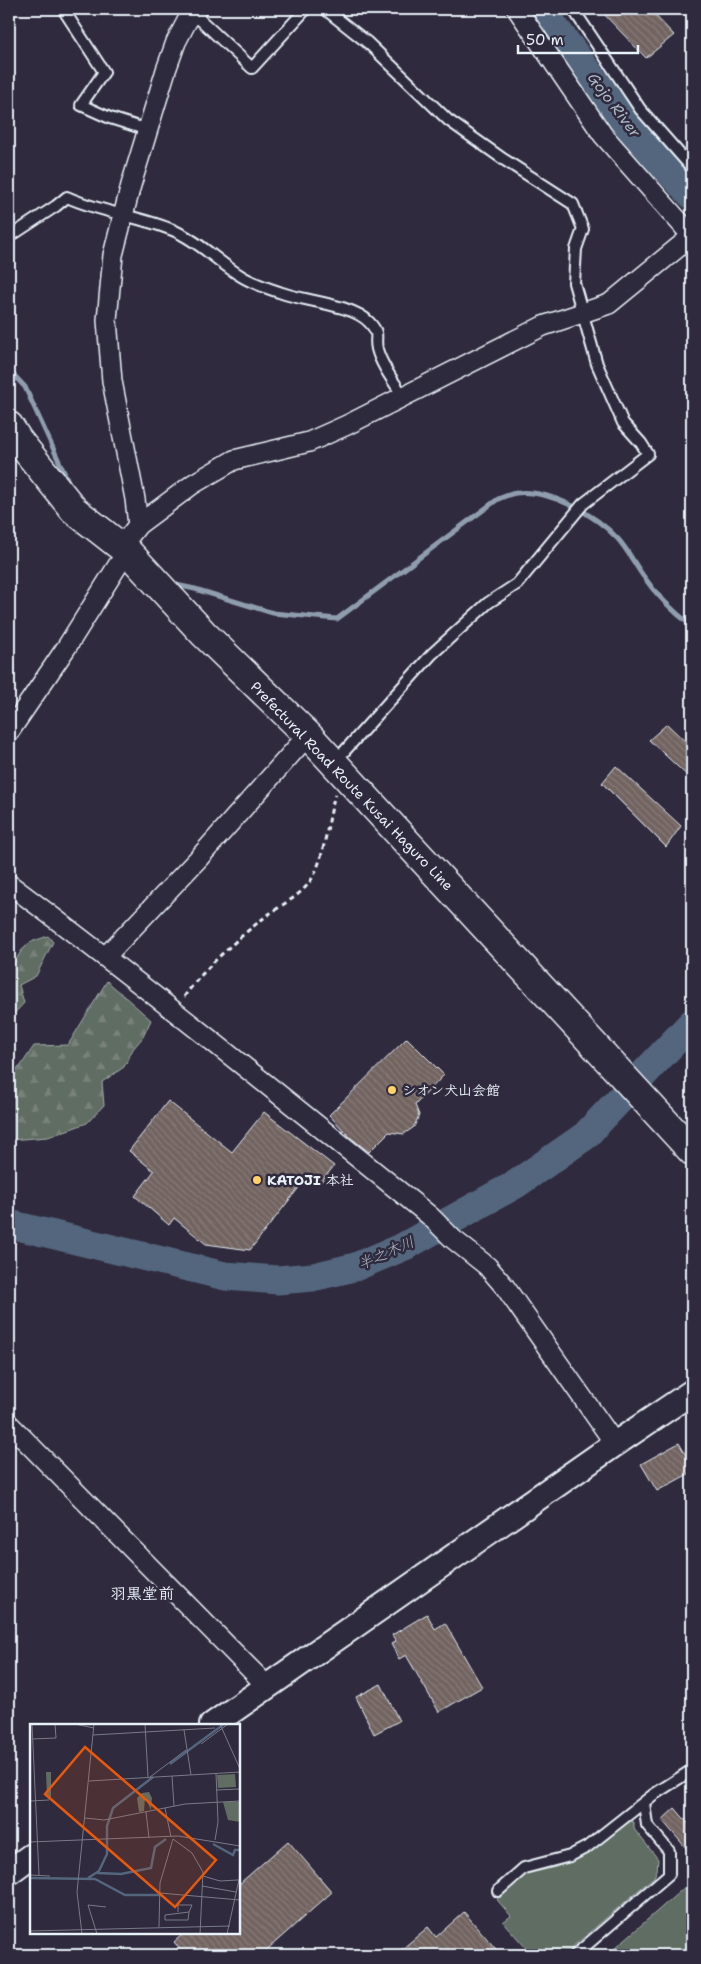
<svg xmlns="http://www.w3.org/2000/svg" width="701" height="1964" font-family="'Shantell Sans','Klee One',sans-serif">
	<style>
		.green { fill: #616d62; stroke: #a4afad }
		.forest { fill: url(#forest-firs); stroke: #a4afad }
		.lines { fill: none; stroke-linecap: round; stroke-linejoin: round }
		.stream { stroke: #8f9eaf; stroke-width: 5 }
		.river { stroke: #53667e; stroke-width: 29 }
		.building { fill: url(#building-back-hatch); stroke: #e8f1f8 }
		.service-casing { stroke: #e8f1f8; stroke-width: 14 }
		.minor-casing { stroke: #e8f1f8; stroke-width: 22 }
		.tertiary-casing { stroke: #e8f1f8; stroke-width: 28 }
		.secondary-casing { stroke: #e8f1f8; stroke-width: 31 }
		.path { stroke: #e8f1f8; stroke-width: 3; stroke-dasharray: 5 4; stroke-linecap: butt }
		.service { stroke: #2f2a3d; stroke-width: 10 }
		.minor { stroke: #2f2a3d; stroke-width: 19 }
		.tertiary { stroke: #2f2a3d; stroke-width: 24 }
		.secondary { stroke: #2f2a3d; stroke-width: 28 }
		.poi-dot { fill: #ffd166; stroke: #2f2a3d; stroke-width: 2 }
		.labels { text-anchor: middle; stroke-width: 5; stroke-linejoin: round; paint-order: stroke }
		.street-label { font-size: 14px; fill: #e8f1f8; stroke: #2f2a3d }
		.poi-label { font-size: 14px; font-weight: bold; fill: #e8f1f8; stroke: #2f2a3d; text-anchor: start }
		.water-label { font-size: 15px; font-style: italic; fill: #acb9c7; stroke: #2f2a3d }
		.quarter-label { font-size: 16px; font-weight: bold; fill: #e8f1f8; stroke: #2f2a3d }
		.inset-river { fill: none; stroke: #53667e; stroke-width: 2.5 }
		.inset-road { fill: none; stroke: #797a88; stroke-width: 1 }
		.view { fill: #e8590c; fill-opacity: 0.15; stroke: #e8590c; stroke-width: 2.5 }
		.inset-edge { fill: none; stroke: #e8f1f8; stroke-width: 2.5 }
	</style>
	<defs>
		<pattern id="forest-firs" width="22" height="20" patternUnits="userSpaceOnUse" patternTransform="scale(1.25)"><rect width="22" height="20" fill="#616d62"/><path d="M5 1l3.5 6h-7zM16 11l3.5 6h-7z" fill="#788279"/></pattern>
		<pattern id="building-back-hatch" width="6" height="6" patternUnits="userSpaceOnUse" patternTransform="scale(1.25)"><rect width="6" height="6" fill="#726460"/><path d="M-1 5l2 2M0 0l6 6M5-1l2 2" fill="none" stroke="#867b78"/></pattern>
	</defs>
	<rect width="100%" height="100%" fill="#2f2a3d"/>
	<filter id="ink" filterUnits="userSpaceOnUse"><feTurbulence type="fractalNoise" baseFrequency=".02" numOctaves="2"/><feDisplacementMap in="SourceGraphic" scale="10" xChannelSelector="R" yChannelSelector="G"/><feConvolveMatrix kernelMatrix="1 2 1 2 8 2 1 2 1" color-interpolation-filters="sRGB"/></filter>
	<g filter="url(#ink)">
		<g class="green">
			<path d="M630 1821 634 1822V1829L658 1859 657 1870 654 1877 564 1954 527 1949 503 1922 511 1916 498 1901 497 1898 526 1874 556 1867 575 1859Z"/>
			<path d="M686 1886 692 1892V1951L688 1955H607Z"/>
		</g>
		<g class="forest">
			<path d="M48 936 53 942 36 976 19 985 24 1003 9 1019V971L22 950 31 942Z"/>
			<path d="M107 981 151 1020 143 1037 133 1049 124 1067 102 1082 104 1105 87 1123 48 1137 9 1140V1072L20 1067 34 1046 68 1045Z"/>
		</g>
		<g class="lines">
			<g class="stream">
				<path d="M9 370 25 387 69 483"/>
				<path d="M173 583 176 585 195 589 273 613 337 619 498 499C503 497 510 494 516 493 550 489 596 515 618 539 628 550 635 565 644 577 657 596 674 612 692 626"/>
			</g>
			<g class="river">
				<path d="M541 9 635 135 692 195"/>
				<path d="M9 1224 225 1276 278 1280 313 1277 355 1267 405 1246 516 1184 585 1136 692 1023"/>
			</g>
		</g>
		<g class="building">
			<path d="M599 9H649L674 35 646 58Z"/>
			<path d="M667 724 692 748V780L649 740Z"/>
			<path d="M616 766 681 826 666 847 602 783Z"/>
			<path d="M407 1038 444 1075 415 1105 419 1115 414 1127 404 1134 389 1132 369 1152 350 1137 329 1115Z"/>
			<path d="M168 1101 232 1152 264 1112 334 1166 320 1183 308 1176 250 1250 206 1244 174 1218 169 1225 135 1196 154 1171 129 1151Z"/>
			<path d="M679 1443 692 1466V1472L657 1491 641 1464Z"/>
			<path d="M427 1614 435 1629 445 1623 482 1687 439 1712 406 1655 399 1659 391 1644 396 1641 392 1635Z"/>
			<path d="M381 1684 399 1721 374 1734 356 1697Z"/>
			<path d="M675 1808 692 1828V1855L662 1820Z"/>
			<path d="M288 1841 332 1892 261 1955H185L174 1942 184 1933H239V1884Z"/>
			<path d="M464 1912 501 1955H395L428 1927 436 1937Z"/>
		</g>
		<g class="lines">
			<g class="service-casing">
				<g id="service">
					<path d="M63 9 104 72 81 105 110 118 148 130"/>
					<path d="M325 9 368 43 448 120 503 159 573 204 583 229 576 249 574 283 597 364 623 423 641 443 648 454 583 504 517 584 488 603 432 654 341 755 338 765"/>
					<path d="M573 9 640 109 692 168"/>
					<path d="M193 13 252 68 306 9"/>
					<path d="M9 237 56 206 67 197C102 213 140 216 175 231 200 242 218 262 241 276 252 283 267 288 279 292 302 301 352 304 369 322 381 335 374 336 377 349 381 365 394 382 403 396"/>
					<path d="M498 1891 524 1868 570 1856 587 1847 653 1795 692 1770"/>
					<path d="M575 1955 669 1874V1851L647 1825 644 1803"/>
				</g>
			</g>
			<g class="minor-casing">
				<g id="minor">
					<path d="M517 9 603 135 692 236"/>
					<path d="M138 525 135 499 112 381 107 320 113 255 131 185 166 70 176 42 187 21 197 9"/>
					<path d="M121 547 138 525 193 484 234 460 309 442 347 425 543 326 609 304 692 236"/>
					<path d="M9 732 66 648 118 565 129 553"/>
					<path d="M9 884C152 991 291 1104 430 1216L453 1239 487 1266 505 1287 615 1444"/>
					<path d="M106 956 198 859 308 735"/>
					<path d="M9 1424 267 1686"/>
				</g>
			</g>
			<g class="tertiary-casing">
				<g id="tertiary">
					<path d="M212 1725 615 1444 692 1392"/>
					<path d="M9 1872 31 1856"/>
				</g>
			</g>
			<g class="secondary-casing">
				<path id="secondary" d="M9 426 18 440 74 510 129 553 204 634 308 735 692 1151"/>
			</g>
			<path class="path" d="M184 997C204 968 237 939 265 917 282 904 304 895 314 875 324 856 329 816 335 794"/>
			<use href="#service" class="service"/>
			<use href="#minor" class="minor"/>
			<use href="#tertiary" class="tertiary"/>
			<use href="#secondary" class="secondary"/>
		</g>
	</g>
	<g class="poi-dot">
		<circle cx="392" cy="1090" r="5"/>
		<circle cx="257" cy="1180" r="5"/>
	</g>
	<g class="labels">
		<g class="street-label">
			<text transform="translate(352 786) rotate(46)" y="5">Prefectural Road Route Kusai Haguro Line</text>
		</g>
		<g class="poi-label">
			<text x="402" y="1095">シオン犬山会館</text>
			<text x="267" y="1185">KATOJI 本社</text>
		</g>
		<g class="water-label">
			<text transform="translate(614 105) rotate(53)" y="5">Gojo River</text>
			<text transform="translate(386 1253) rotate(-24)" y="5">半之木川</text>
		</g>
		<g class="quarter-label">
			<text x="142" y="1599">羽黒堂前</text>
		</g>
	</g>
	<g transform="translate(30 1724)">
		<rect width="210" height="210" fill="#2f2a3d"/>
		<path d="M16 48H21V73H17Z" fill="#616d62"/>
		<path d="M119 68 122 74 121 86 115 73 114 87 109 88 107 74 112 69ZM193 78H210V98L198 96Z" fill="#616d62"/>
		<path d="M205 50 206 63 188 64 187 51Z" fill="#616d62"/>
		<path class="inset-river" d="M140 40 194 0M183 120 203 131 205 126H210M67 149 91 150 121 144 125 123 136 115M0 154 65 155 95 171H132M58 154 69 147 77 130V102L83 84 123 53"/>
		<path class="inset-road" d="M2 0 9 151M45 0 64 4M115 0 118 53M190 0 210 45M154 6 161 51M63 11 185 4M2 15 26 14 25 0M171 20 198 0M142 52 144 82M120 53 156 26M59 57 210 48M186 66 210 65M0 77 19 76M135 84 141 113M116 88 119 114M55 94 74 96 155 80 210 77M143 115 162 129 173 148 170 210M185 116 188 98 186 49M0 118 148 112 210 122M0 151 20 152M173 152 190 157 208 156M172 162 206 168M130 169 210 176M148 188V181H162L159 188 135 191V196H158L159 188M129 203 130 159 143 115M0 207 200 202M52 210 47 168 64 0M67 210 58 181 76 183M197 210 210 151"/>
		<path class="view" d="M55 23 186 136 145 183 15 70Z"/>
		<rect width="210" height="210" class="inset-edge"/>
	</g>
	<rect width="701" height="1964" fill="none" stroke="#2f2a3d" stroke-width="30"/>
	<rect x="15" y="15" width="671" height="1934" fill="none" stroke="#e8f1f8" stroke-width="2" filter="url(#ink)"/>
	<path d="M518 45v8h120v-8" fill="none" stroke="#e8f1f8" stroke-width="2.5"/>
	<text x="526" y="45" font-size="15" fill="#e8f1f8" stroke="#2f2a3d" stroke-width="4" paint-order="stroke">50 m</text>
</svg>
